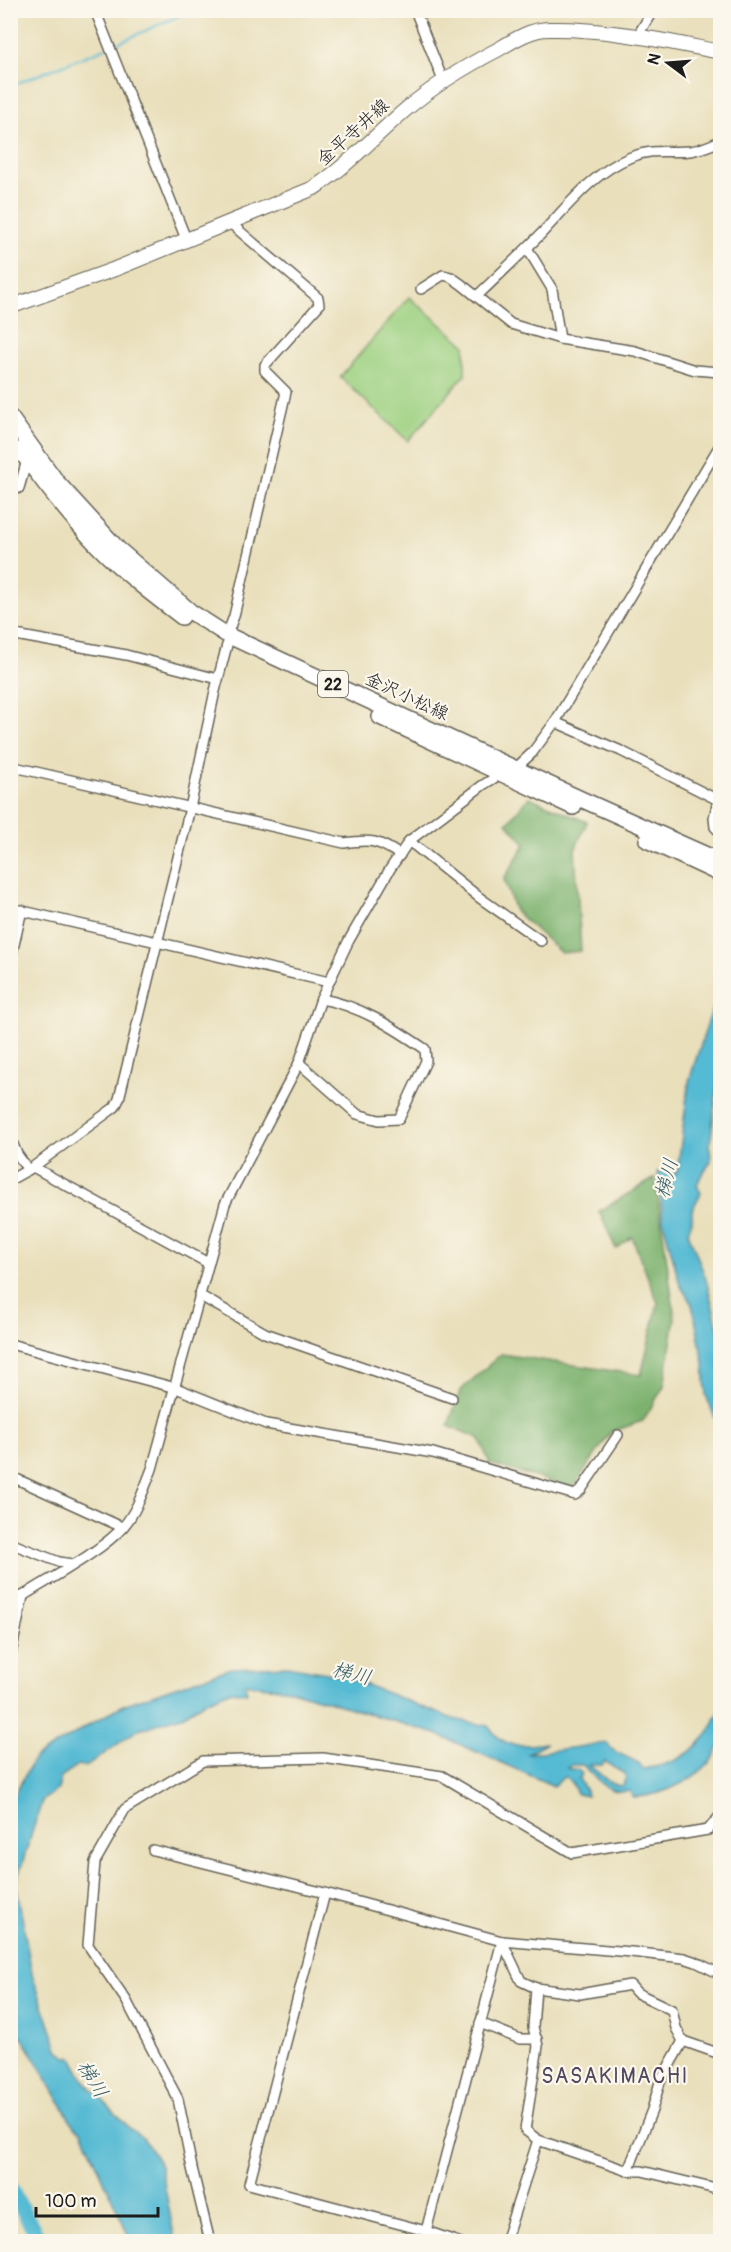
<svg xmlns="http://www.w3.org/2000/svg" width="731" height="2252" font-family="Pangolin,'Klee One',sans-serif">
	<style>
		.green { fill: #9cd080; stroke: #5c764e; stroke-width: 1.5 }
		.forest { fill: #7db26e; stroke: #4c6745; stroke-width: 1.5 }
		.water { fill: #55bad3; stroke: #386b78; stroke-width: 1.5; fill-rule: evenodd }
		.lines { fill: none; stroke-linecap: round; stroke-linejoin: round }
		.stream { stroke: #55bad3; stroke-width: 2 }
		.river { stroke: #55bad3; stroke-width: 15 }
		.street-casing { stroke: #646054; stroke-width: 12 }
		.secondary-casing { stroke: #646054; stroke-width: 16 }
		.primary-casing { stroke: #646054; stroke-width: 18 }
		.street { stroke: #fff; stroke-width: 9 }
		.secondary { stroke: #fff; stroke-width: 14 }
		.primary { stroke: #fff; stroke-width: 15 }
		.labels { text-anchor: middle; stroke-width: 4.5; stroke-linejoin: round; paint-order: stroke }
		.shield { fill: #fbf7ec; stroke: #5f5e5a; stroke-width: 1.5 }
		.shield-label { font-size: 16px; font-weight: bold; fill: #1c1c1c }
		.street-label { font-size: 18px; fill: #1c1c1c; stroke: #fbf7ec }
		.water-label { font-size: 20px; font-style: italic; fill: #335b65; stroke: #fbf7ec }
		.quarter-label { font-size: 21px; letter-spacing: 1.5px; fill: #51475f; stroke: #fbf7ec }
	</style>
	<rect width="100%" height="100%" fill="#fbf7ec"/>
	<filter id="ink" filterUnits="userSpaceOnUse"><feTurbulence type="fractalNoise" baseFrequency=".0167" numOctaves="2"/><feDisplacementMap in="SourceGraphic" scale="12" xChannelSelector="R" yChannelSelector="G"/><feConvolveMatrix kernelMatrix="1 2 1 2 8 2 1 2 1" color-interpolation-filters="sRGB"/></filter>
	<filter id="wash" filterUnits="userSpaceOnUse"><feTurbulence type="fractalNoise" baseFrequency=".008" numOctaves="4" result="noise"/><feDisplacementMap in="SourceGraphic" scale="24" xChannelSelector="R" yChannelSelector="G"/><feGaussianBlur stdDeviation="1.35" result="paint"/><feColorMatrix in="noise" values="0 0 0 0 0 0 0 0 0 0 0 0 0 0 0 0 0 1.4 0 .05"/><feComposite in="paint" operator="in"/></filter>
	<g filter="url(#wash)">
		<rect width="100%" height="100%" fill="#e9dfbb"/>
		<path class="green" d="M409 297 465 345V375L408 441 340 377Z"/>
		<g class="forest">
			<path d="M529 797 587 822 575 850 581 951 561 953 515 911 504 879 525 844 507 823Z"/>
			<path d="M655 1178 675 1318 664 1386 643 1421 611 1432 573 1488 490 1464 479 1438 448 1426 460 1391 501 1354 641 1375 658 1303 632 1237 616 1249 599 1211Z"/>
		</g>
		<g class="water">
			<path d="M720 993V1061L710 1147 711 1162 702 1174 697 1185 701 1193 692 1210V1221L688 1232 706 1279 720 1335V1431L706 1395 704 1363 692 1304 680 1285 663 1221 658 1172 677 1173 689 1081 710 1016Z"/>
			<path d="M287 1666 344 1676 453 1719 489 1726C503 1750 522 1746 547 1743L527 1754 606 1743 614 1751 639 1763 643 1769C673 1765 695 1754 711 1728 715 1722 715 1717 720 1711 721 1722 724 1739 719 1748 706 1776 663 1797 633 1797L629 1791C608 1794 597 1781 583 1765H572L568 1768 578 1770 582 1774 579 1779 586 1791 587 1796 577 1794 573 1785 565 1776 554 1786 436 1734 291 1690 245 1684 247 1693 229 1691 206 1701 184 1715 136 1731 86 1767 78 1765 61 1777 58 1789 42 1801 16 1883 32 1974 58 2049 66 2057H72L84 2080 128 2127 144 2139 161 2166 175 2241H131L82 2131 74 2126 11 2018V1802L34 1758 123 1705 231 1668ZM605 1761C611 1768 620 1769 626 1776L623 1786C608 1785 601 1774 589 1765H602Z"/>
		</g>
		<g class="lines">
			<g class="stream">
				<path d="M113 45 192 10"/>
				<path d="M10 86 106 48"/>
			</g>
			<path class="river" d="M10 2188 41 2242"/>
		</g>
	</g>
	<g filter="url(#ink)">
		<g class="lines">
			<g class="street-casing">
				<g id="street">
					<path d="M95 10 186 239"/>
					<path d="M415 10 444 83"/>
					<path d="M638 35 653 10"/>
					<path d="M527 248 552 289 560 339"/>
					<path d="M421 289 443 275 451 277 461 284 511 324 560 339 635 351 695 370 720 372"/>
					<path d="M477 296C498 276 519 256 540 235 568 206 592 173 631 157 653 148 668 153 690 151 700 150 711 145 720 141"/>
					<path d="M10 492 19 488 27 460"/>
					<path d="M10 634 126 655 218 679"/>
					<path d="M227 635 234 616 286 392 265 371V365L319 305 318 298 229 222"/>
					<path d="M555 722 621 751 718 800 714 818 715 827 720 832"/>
					<path d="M10 766 344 843C371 839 378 840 400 855"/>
					<path d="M516 768 532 753 555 722 720 445"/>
					<path d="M409 841 480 898 541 941"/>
					<path d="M10 908 329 982"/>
					<path d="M10 962 22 910"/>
					<path d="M299 1063 357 1114 379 1120 399 1119 426 1061 425 1049C394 1028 359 1005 321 999"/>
					<path d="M10 1137 17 1154 28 1170"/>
					<path d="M33 1167 208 1263"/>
					<path d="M10 1180 33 1167 107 1113 115 1107 119 1099 190 808 215 691 227 645"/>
					<path d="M199 1295 265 1333 452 1398"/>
					<path d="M10 1344 176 1388 266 1424 433 1453 575 1495 581 1490 618 1435"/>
					<path d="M10 1476 122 1527"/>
					<path d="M10 1543 59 1562 72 1564"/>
					<path d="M10 1598 23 1596C51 1578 102 1551 123 1527 137 1511 144 1489 152 1469L225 1204 299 1063 321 999 348 942 390 869 409 841 483 785 501 774"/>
					<path d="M10 1658 23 1596"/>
					<path d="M153 1850 325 1893 502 1941 631 1952 684 1958 696 1962 720 1974"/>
					<path d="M325 1893 249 2184 426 2231 458 2242"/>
					<path d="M502 1941 521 1981 536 1988 580 1994 630 1985 637 1993 672 2010 676 2028 683 2041 720 2054"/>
					<path d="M536 1988 533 2027 538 2046 525 2130 538 2140 628 2171H642L720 2190"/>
					<path d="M480 2023 520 2039H537"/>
					<path d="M628 2171 652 2110 660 2082 683 2041"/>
					<path d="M426 2231 502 1941"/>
					<path d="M210 2242 192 2168 178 2099 126 2000 88 1945 95 1862 125 1809 203 1761 323 1758 442 1776 572 1853 708 1830 720 1816"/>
					<path d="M505 2242 538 2140"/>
				</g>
			</g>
			<g class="secondary-casing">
				<path id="secondary" d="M10 307 115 269 314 188C347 166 374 137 404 111 432 87 466 66 499 49 514 40 531 29 549 29 607 28 664 41 720 52"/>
			</g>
			<g class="primary-casing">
				<g id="primary">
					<path d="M10 417 56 481 118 549 191 612 227 635 583 800 720 861"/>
					<path d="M20 450C44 483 69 516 98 546 123 572 153 595 182 617"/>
					<path d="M380 717 573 807"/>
					<path d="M647 840 720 874"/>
				</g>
			</g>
			<use href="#street" class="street"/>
			<use href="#secondary" class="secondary"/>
			<use href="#primary" class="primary"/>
		</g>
	</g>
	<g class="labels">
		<rect class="shield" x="318" y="671" width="30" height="26" rx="4.5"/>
		<g class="shield-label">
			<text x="333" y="690">22</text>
		</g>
		<g class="street-label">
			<text transform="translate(353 132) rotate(-42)" y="6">金平寺井線</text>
			<text transform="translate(407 696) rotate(25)" y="6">金沢小松線</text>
		</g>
		<g class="water-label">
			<text transform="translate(666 1178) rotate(-75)" y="7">梯川</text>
			<text transform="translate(352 1673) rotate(14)" y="7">梯川</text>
			<text transform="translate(93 2079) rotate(59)" y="7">梯川</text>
		</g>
		<g class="quarter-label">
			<text x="615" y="2083">SASAKIMACHI</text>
		</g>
	</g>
	<rect width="731" height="2252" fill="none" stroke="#fbf7ec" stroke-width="36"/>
	<g transform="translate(668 63) rotate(286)" stroke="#fbf7ec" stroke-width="4.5" paint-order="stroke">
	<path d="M0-4.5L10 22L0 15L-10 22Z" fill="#1c1c1c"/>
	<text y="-9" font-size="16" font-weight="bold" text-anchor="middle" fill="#1c1c1c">N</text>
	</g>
	<path d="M36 2207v9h122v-9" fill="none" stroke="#1c1c1c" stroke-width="3"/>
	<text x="45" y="2207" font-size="18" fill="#1c1c1c" stroke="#fbf7ec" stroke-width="4.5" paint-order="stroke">100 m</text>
</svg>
